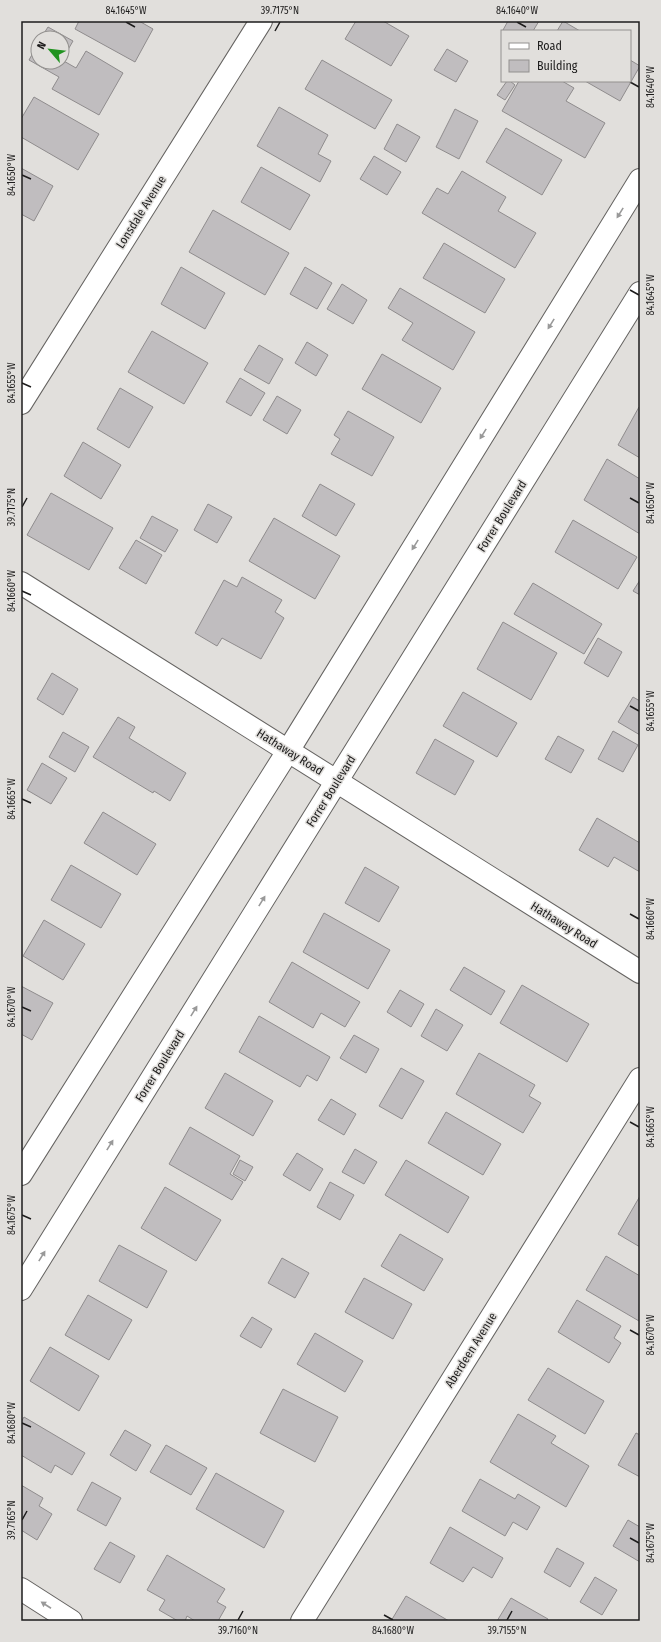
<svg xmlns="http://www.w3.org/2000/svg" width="661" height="1642" font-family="'Fira Sans Condensed',sans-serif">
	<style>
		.building { fill: #c0bdbf; stroke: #8f8c8d }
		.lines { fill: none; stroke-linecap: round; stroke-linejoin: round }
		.street-casing { stroke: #656361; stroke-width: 24 }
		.street { stroke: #fff; stroke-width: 22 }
		.oneway { fill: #999 }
		.ticks { fill: none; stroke: #1d1c1c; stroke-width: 1.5 }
		.labels { text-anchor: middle; stroke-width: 3; stroke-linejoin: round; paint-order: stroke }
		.street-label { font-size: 12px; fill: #1d1c1c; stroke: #e1dfdc }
		.neatline { fill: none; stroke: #1d1c1c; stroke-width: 1.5 }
		.ticks-label { font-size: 10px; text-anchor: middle; fill: #1d1c1c }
	</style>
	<rect width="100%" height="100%" fill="#e1dfdc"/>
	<g class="building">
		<path d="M79 21H139L153 29 135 62 75 29Z"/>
		<path d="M356 21H383L409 36 391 66 345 39Z"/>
		<path d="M508 21H539L533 31H506L503 30Z"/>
		<path d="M563 21 580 31H557Z"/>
		<path d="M48 27 73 41 62 60V38H41Z"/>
		<path d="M38 44V62H62V60L76 68 86 51 123 73 99 115 52 89 59 77 29 60Z"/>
		<path d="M447 49 468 61 456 82 434 70Z"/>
		<path d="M322 60 392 100 375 129 305 89Z"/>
		<path d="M630 60 640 66 620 101 585 81H630Z"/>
		<path d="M507 81H510L515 85 505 100 497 95Z"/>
		<path d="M519 81H562L574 88 566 101 605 123 585 158 502 111Z"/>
		<path d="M34 97 99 134 78 170 21 137V119Z"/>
		<path d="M279 107 328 135 318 154 331 161 320 182 257 146Z"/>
		<path d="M455 109 478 121 459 159 436 147Z"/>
		<path d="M397 124 420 137 406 162 384 149Z"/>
		<path d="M506 128 562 160 542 195 486 162Z"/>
		<path d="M374 156 401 172 387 195 360 179Z"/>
		<path d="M261 167 310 195 290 230 241 202Z"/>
		<path d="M21 168 53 186 34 221 21 214Z"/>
		<path d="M462 171 506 197 498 211 536 233 515 268 422 213 437 188 448 194Z"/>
		<path d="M213 210 289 253 265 295 189 252Z"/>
		<path d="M444 243 505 279 485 313 423 278Z"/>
		<path d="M181 267 225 293 205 329 161 304Z"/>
		<path d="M305 267 332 283 317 309 290 294Z"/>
		<path d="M342 284 367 300 353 324 327 309Z"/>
		<path d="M400 288 475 332 453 370 402 340 413 323 388 308Z"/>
		<path d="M152 331 208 363 184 404 128 372Z"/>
		<path d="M307 342 328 355 316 376 295 363Z"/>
		<path d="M259 345 283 359 269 384 244 370Z"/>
		<path d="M382 354 441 388 421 423 362 389Z"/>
		<path d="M240 378 265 393 251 416 226 402Z"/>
		<path d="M120 388 153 407 129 448 97 429Z"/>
		<path d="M277 396 301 410 287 434 263 420Z"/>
		<path d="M639 407 640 408V458L618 445Z"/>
		<path d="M348 411 394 437 372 476 331 454 340 439 334 435Z"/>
		<path d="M83 442 121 465 101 499 64 476Z"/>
		<path d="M607 459 640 479V534L584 500Z"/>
		<path d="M320 484 355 504 336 536 302 516Z"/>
		<path d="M51 493 113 528 89 570 27 535Z"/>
		<path d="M208 504 232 517 217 543 194 530Z"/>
		<path d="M152 516 178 530 165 552 140 538Z"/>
		<path d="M274 518 340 556 315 599 249 561Z"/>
		<path d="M573 520 637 557 618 589 555 552Z"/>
		<path d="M136 540 162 555 146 584 119 568Z"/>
		<path d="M242 577 282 600 275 612 284 618 261 659 222 638 217 646 195 633 224 580 237 587Z"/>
		<path d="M640 580V595L633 591Z"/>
		<path d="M533 583 602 624 584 654 514 614Z"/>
		<path d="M503 622 557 653 531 700 477 669Z"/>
		<path d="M598 638 622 652 608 677 584 663Z"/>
		<path d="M52 673 78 689 63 715 37 699Z"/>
		<path d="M463 692 517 723 497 757 443 726Z"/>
		<path d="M633 697 640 701V735L618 722Z"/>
		<path d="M118 717 135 727 129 738 186 773 170 801 154 791 153 793 93 757Z"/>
		<path d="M613 731 638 745 623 772 598 759Z"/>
		<path d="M63 732 89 747 75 772 49 757Z"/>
		<path d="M558 736 584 750 571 773 545 759Z"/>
		<path d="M435 739 474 761 455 795 416 773Z"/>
		<path d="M42 763 67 778 51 804 27 790Z"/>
		<path d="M103 812 156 844 137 875 84 843Z"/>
		<path d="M597 818 640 843V872L614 857 608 867 579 850Z"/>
		<path d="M71 865 121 894 101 928 51 900Z"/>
		<path d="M365 867 399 887 379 922 345 903Z"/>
		<path d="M324 913 390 950 368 989 303 952Z"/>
		<path d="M44 920 85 944 63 980 23 956Z"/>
		<path d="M292 962 360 1002 345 1027 321 1013 313 1028 269 1002Z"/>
		<path d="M464 967 505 991 491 1015 450 990Z"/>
		<path d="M522 985 589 1024 567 1062 500 1023Z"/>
		<path d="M21 986 53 1003 32 1040 21 1034Z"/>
		<path d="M400 990 424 1004 411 1027 387 1012Z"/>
		<path d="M436 1009 463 1025 447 1051 421 1036Z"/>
		<path d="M259 1016 330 1057 317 1081 307 1075 300 1087 239 1052Z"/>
		<path d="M354 1035 379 1049 366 1073 340 1058Z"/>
		<path d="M479 1053 535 1085 529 1096 541 1103 523 1133 456 1094Z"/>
		<path d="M401 1068 424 1081 402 1119 379 1106Z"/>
		<path d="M225 1073 273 1101 253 1136 205 1108Z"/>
		<path d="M331 1099 356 1114 344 1135 318 1120Z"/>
		<path d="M446 1112 501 1144 483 1175 428 1143Z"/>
		<path d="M190 1127 240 1156 230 1174 243 1182 232 1200 169 1164Z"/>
		<path d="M355 1149 377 1162 364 1184 342 1172Z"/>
		<path d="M297 1153 323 1169 310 1191 283 1175Z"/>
		<path d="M240 1160 253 1167 245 1181 233 1174Z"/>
		<path d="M406 1160 469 1197 448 1233 385 1195Z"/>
		<path d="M330 1182 354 1195 340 1220 317 1207Z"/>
		<path d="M165 1187 221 1220 196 1261 141 1228Z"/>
		<path d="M640 1196V1247L618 1234Z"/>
		<path d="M400 1234 443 1259 424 1291 381 1266Z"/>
		<path d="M119 1245 167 1271 147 1308 99 1281Z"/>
		<path d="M606 1256 640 1276 639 1321 586 1290Z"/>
		<path d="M282 1258 309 1273 295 1298 268 1283Z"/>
		<path d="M364 1278 412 1304 393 1339 345 1312Z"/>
		<path d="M88 1295 132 1320 109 1360 65 1335Z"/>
		<path d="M577 1300 621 1326 614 1338 621 1343 609 1363 558 1332Z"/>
		<path d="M252 1317 272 1329 261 1348 240 1336Z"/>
		<path d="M315 1333 363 1361 345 1392 297 1364Z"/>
		<path d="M50 1347 99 1376 79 1411 30 1381Z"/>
		<path d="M548 1368 604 1401 585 1434 528 1400Z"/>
		<path d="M283 1389 338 1417 315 1462 260 1433Z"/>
		<path d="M518 1414 556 1436 551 1443 589 1466 566 1507 490 1462Z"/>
		<path d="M24 1417 85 1453 72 1475 55 1465 51 1473 21 1455V1422Z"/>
		<path d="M125 1430 151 1445 136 1471 110 1455Z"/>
		<path d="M636 1433 640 1435V1477L618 1465Z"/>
		<path d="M166 1445 207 1468 191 1495 150 1472Z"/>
		<path d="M216 1473 284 1511 264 1548 196 1509Z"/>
		<path d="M480 1479 515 1499 518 1494 540 1507 527 1530 513 1522 505 1536 462 1511Z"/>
		<path d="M92 1482 121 1498 106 1526 77 1510Z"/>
		<path d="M21 1485 43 1498 39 1506 52 1514 37 1540 21 1530Z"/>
		<path d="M628 1520 640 1527V1562L613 1546Z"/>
		<path d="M450 1527 503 1558 492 1578 473 1567 463 1582 430 1563Z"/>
		<path d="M110 1542 135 1556 120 1583 94 1569Z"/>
		<path d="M557 1548 584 1563 570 1587 544 1572Z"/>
		<path d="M167 1555 225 1589 217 1602 226 1607 218 1621H195L187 1616 185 1621H178L159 1610 165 1600 147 1590Z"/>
		<path d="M595 1577 617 1590 602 1615 580 1602Z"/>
		<path d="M406 1596 449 1621H391Z"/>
		<path d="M511 1598 548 1619 547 1621H497Z"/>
	</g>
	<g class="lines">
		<g class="street-casing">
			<g id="street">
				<path d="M21 403 261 21"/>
				<path d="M21 583 640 972"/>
				<path d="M21 1174 288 751 640 180"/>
				<path d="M21 1289 640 293"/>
				<path d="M21 1589 71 1621"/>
				<path d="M302 1621 640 1079"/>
			</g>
		</g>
		<use href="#street" class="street"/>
	</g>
	<defs><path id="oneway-solid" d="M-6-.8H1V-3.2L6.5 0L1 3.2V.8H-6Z"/></defs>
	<g class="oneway">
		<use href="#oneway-solid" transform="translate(620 213) rotate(122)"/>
		<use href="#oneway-solid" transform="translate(551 324) rotate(122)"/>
		<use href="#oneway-solid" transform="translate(483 434) rotate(122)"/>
		<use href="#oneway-solid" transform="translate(415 545) rotate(122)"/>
		<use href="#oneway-solid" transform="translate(262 901) rotate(-58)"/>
		<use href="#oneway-solid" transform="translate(194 1011) rotate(-58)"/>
		<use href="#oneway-solid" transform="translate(110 1145) rotate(-58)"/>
		<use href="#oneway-solid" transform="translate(42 1256) rotate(-58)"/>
		<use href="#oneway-solid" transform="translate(46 1605) rotate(-147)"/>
	</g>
	<path class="ticks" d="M126 22 135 27M517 22 526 27M275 31 280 22M630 82 639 87M22 175 31 179M630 290 639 295M22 383 31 387M630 498 639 503M22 507 27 498M22 591 31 595M630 706 639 711M22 799 31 803M630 914 639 919M22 1007 31 1011M630 1122 639 1127M22 1215 31 1219M630 1330 639 1335M22 1423 31 1427M22 1520 27 1511M630 1538 639 1543M384 1615 393 1620M238 1620 243 1611M507 1620 512 1611"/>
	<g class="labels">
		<g class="street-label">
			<text transform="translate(141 212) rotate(-58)" y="4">Lonsdale Avenue</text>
			<text transform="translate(502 516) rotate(-58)" y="4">Forrer Boulevard</text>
			<text transform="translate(290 752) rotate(32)" y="4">Hathaway Road</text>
			<text transform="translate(331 791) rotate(-58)" y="4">Forrer Boulevard</text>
			<text transform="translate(564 925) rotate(32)" y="4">Hathaway Road</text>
			<text transform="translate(160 1066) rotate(-58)" y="4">Forrer Boulevard</text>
			<text transform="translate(471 1350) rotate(-58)" y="4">Aberdeen Avenue</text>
		</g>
	</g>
	<rect width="661" height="1642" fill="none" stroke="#e1dfdc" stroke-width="44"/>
	<rect x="501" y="30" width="130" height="52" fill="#e1dfdc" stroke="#93918f"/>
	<rect x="509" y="43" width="20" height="6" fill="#ffffff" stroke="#93918f"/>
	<text x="537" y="50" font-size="12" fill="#1d1c1c">Road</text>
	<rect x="509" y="60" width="20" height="12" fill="#c0bdbf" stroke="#93918f"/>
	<text x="537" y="70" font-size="12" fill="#1d1c1c">Building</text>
	<g transform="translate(50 50) rotate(298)"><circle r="19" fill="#e1dfdc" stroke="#93918f"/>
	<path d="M0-3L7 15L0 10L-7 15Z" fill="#219320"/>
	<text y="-6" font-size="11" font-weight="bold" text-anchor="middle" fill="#1d1c1c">N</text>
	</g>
	<rect x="22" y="22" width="617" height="1598" class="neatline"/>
	<g class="ticks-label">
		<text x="126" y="14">84.1645°W</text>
		<text x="280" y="14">39.7175°N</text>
		<text x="517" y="14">84.1640°W</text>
		<text transform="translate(650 87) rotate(-90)" y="4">84.1640°W</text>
		<text transform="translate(11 175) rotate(-90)" y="4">84.1650°W</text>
		<text transform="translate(650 295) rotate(-90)" y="4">84.1645°W</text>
		<text transform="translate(11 383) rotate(-90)" y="4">84.1655°W</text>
		<text transform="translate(650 503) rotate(-90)" y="4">84.1650°W</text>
		<text transform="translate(11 507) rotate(-90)" y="4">39.7175°N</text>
		<text transform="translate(11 591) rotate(-90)" y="4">84.1660°W</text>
		<text transform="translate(650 711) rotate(-90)" y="4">84.1655°W</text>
		<text transform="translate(11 799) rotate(-90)" y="4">84.1665°W</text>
		<text transform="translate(650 919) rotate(-90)" y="4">84.1660°W</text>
		<text transform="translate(11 1007) rotate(-90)" y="4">84.1670°W</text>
		<text transform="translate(650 1127) rotate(-90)" y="4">84.1665°W</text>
		<text transform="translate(11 1215) rotate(-90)" y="4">84.1675°W</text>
		<text transform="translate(650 1335) rotate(-90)" y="4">84.1670°W</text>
		<text transform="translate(11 1423) rotate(-90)" y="4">84.1680°W</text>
		<text transform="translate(11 1520) rotate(-90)" y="4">39.7165°N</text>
		<text transform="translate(650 1543) rotate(-90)" y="4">84.1675°W</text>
		<text x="238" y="1634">39.7160°N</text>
		<text x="393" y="1634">84.1680°W</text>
		<text x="507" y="1634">39.7155°N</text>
	</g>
</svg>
